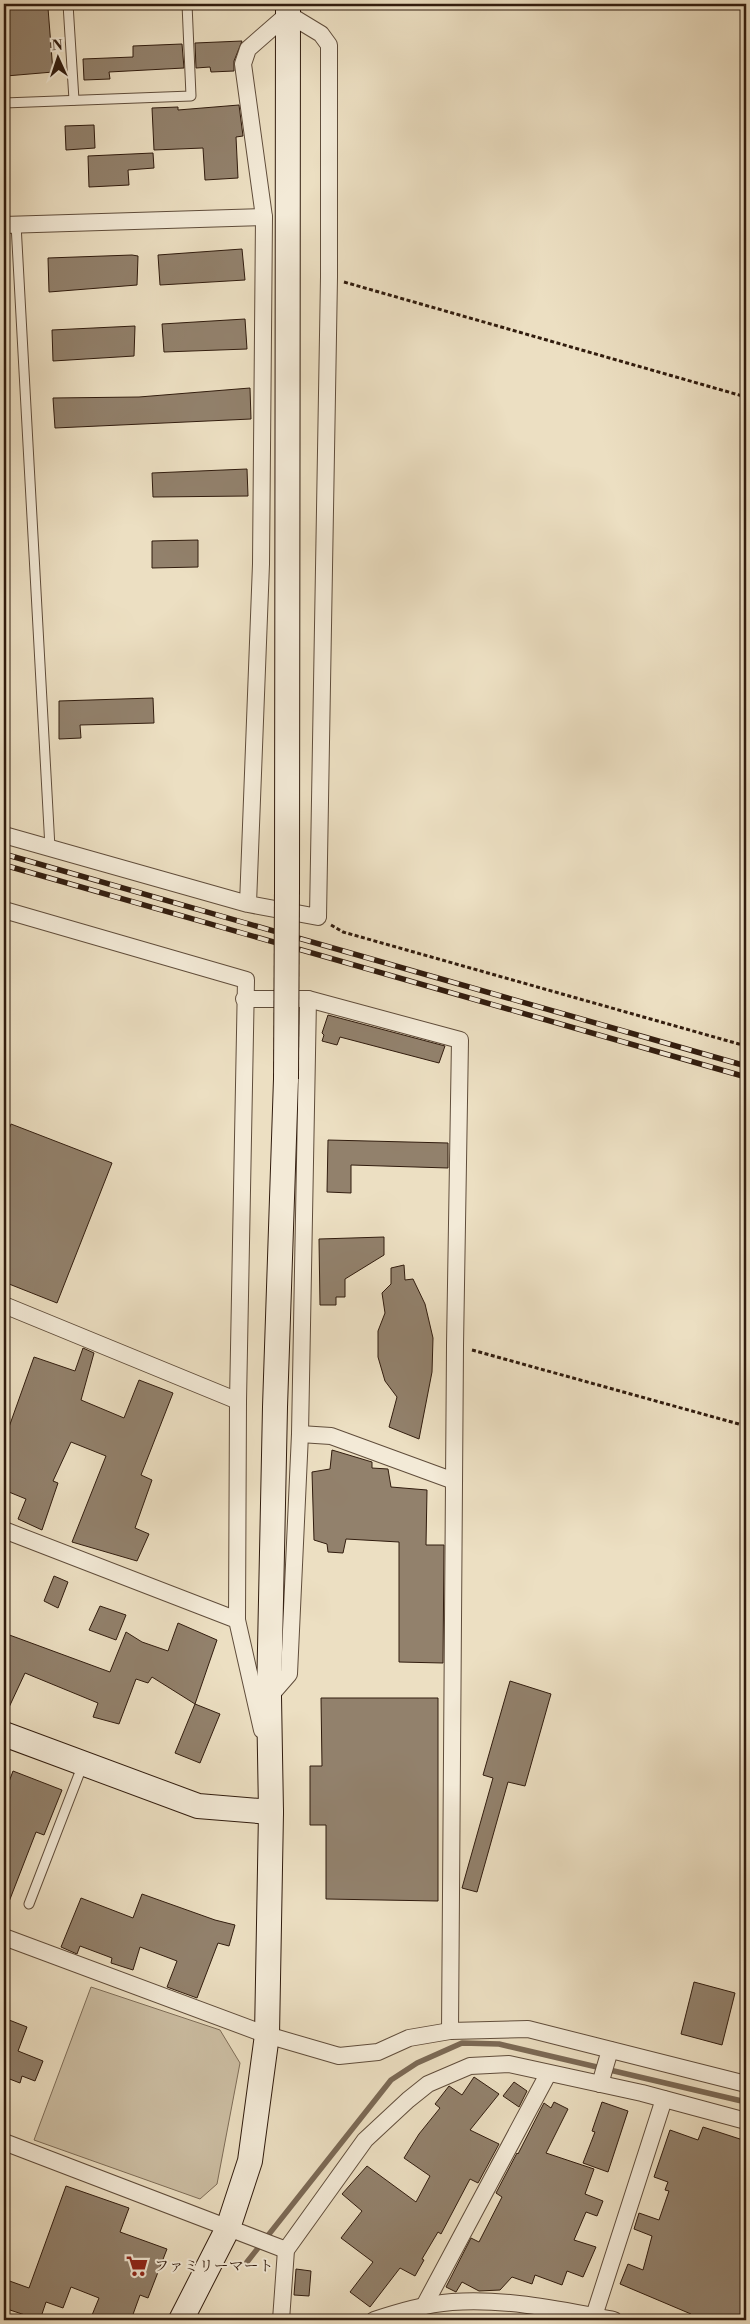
<svg xmlns="http://www.w3.org/2000/svg" width="750" height="2324" font-family="'Libre Bodoni','Noto Serif JP',serif">
	<style>
		.green { fill: #ccbea3; stroke: #7e6d58 }
		.lines { fill: none; stroke-linecap: round; stroke-linejoin: round }
		.stream { stroke: #7b6955; stroke-width: 5.5 }
		.building { fill: #92816c; stroke: #311c0e }
		.lane-casing { stroke: #604d3b; stroke-width: 11 }
		.street-casing { stroke: #604d3b; stroke-width: 18 }
		.secondary-casing { stroke: #311c0e; stroke-width: 26 }
		.path { stroke: #311c0e; stroke-width: 3; stroke-dasharray: 4 2.5; stroke-linecap: butt }
		.lane { stroke: #f3ead7; stroke-width: 9 }
		.street { stroke: #f3ead7; stroke-width: 16 }
		.secondary { stroke: #f3ead7; stroke-width: 24 }
		.rail-casing { stroke: #311c0e; stroke-width: 5.5 }
		.rail { stroke: #f3ead7; stroke-width: 4; stroke-dasharray: 11; stroke-linecap: butt }
		.secondary-bridge-casing { stroke: #311c0e; stroke-width: 26; stroke-linecap: butt }
		.secondary-bridge { stroke: #f3ead7; stroke-width: 24 }
		.labels { text-anchor: middle; stroke-width: 4; stroke-linejoin: round; paint-order: stroke }
		.poi-label { font-size: 15px; fill: #311c0e; stroke: #f3ead7; text-anchor: start }
	</style>
	<rect width="100%" height="100%" fill="#ecdfc2"/>
	<filter id="stains"><feTurbulence type="fractalNoise" baseFrequency=".004" numOctaves="4"/><feColorMatrix values="0 0 0 0 .2 0 0 0 0 .09 0 0 0 0 .02 0 0 0 .5 -.17"/></filter>
	<radialGradient id="worn" r=".72"><stop offset=".6" stop-color="#630" stop-opacity="0"/><stop offset="1" stop-color="#630" stop-opacity=".3"/></radialGradient>
	<path class="green" d="M91 1987 220 2030 240 2063 217 2184 200 2199 34 2140Z"/>
	<g class="lines">
		<path class="stream" d="M247 2262 391 2080 417 2063 462 2043 499 2044 746 2102"/>
	</g>
	<g class="building">
		<path d="M37 6V8H48L53 72 6 76 4 49H8L5 8Z"/>
		<path d="M242 41 234 61V71L211 72 210 67 196 68 195 43Z"/>
		<path d="M182 44 184 68 109 72 110 79 84 80 83 59 133 57V46Z"/>
		<path d="M239 105 243 136 236 137 238 178 205 180 203 148 154 150 152 108 178 107V110Z"/>
		<path d="M94 125 95 148 66 150 65 126Z"/>
		<path d="M153 153 154 168 128 170 129 185 89 187 88 156Z"/>
		<path d="M242 249 245 280 160 285 158 255Z"/>
		<path d="M132 255 138 256 137 285 49 292 48 258Z"/>
		<path d="M245 319 247 349 164 352 162 324Z"/>
		<path d="M135 326 134 356 53 361 52 330Z"/>
		<path d="M250 388 251 419 55 428 53 398 139 397Z"/>
		<path d="M247 469 248 496 153 497 152 473Z"/>
		<path d="M198 540V567L152 568V541Z"/>
		<path d="M153 698 154 723 80 725 81 738 59 739V701Z"/>
		<path d="M328 1015 445 1046 439 1063 340 1037 337 1045 322 1041 324 1035 322 1033Z"/>
		<path d="M11 1124 112 1163 57 1303 4 1282V1142Z"/>
		<path d="M328 1140 448 1143V1168L351 1165V1193L327 1192Z"/>
		<path d="M384 1237V1255L345 1279V1297H336V1305H320L319 1239Z"/>
		<path d="M404 1265 405 1280 413 1279 425 1304 433 1338 432 1372 419 1439 389 1427 397 1397 385 1381 378 1357V1331L385 1313 382 1293 391 1284V1268Z"/>
		<path d="M83 1348 94 1353 81 1400 124 1418 139 1380 173 1393 141 1475 152 1480 135 1528 149 1534 137 1561 72 1542 106 1456 71 1442 53 1481 58 1483 42 1530 18 1519 26 1499 4 1490V1425L9 1427 34 1357 75 1371Z"/>
		<path d="M332 1450 372 1462V1468L388 1469 391 1487 427 1490 426 1545H444L443 1663 399 1662V1542L346 1539 343 1553 328 1552 327 1544 314 1540 312 1472 330 1469Z"/>
		<path d="M54 1576 68 1582 58 1608 44 1601Z"/>
		<path d="M100 1606 126 1615 116 1640 89 1630Z"/>
		<path d="M178 1623 217 1640 195 1704 152 1677 148 1683 136 1679 119 1724 93 1717 98 1703 25 1673 4 1718V1633L110 1672 126 1632 142 1642 168 1651Z"/>
		<path d="M510 1681 551 1694 525 1786 508 1782 477 1892 462 1888 493 1778 483 1775Z"/>
		<path d="M321 1698H438V1901L326 1899V1825H310V1766H322Z"/>
		<path d="M195 1704 220 1714 200 1763 175 1753Z"/>
		<path d="M13 1771 62 1790 44 1835 36 1832 5 1912 4 1795Z"/>
		<path d="M142 1894 215 1920 235 1925 229 1946 218 1943 197 1998 167 1987 177 1961 140 1947 133 1970 111 1963 112 1958 80 1946 77 1954 61 1947 81 1898 133 1918Z"/>
		<path d="M694 1982 735 1993 722 2045 681 2034Z"/>
		<path d="M4 2018 27 2027 18 2051 43 2061 35 2081 22 2076 20 2083 7 2078 4 2083Z"/>
		<path d="M474 2077 499 2094 470 2130 499 2144 478 2183 470 2179 441 2234 438 2232 422 2259 424 2260 415 2276 400 2268 370 2307 350 2292 373 2262 341 2238 362 2211 342 2194 367 2166 416 2202 430 2176 404 2158 419 2134 440 2108 435 2104 449 2086 462 2095Z"/>
		<path d="M514 2082 527 2091 519 2107 503 2096Z"/>
		<path d="M554 2102 568 2109 546 2153 594 2169 585 2194 603 2201 597 2216 586 2212 574 2240 596 2247 583 2277 567 2271 562 2285 535 2275 532 2284 512 2277 500 2290 479 2291 462 2282 456 2292 446 2287 471 2238 479 2242 502 2197 496 2193 517 2153 518 2154 544 2103 551 2108Z"/>
		<path d="M602 2102 628 2111 608 2172 583 2163 595 2132 592 2131Z"/>
		<path d="M703 2127 746 2141V2320H689L691 2314 620 2284 628 2264 643 2270 652 2236 634 2229 639 2213 659 2220 669 2191 665 2190 668 2182 654 2177 670 2130 698 2140Z"/>
		<path d="M66 2186 129 2208 120 2232 167 2249 148 2298 140 2295 131 2320H90L99 2298 71 2287 63 2308 46 2302 40 2320 4 2308V2279L29 2288Z"/>
		<path d="M296 2269 311 2271 309 2296 294 2295Z"/>
	</g>
	<g class="lines">
		<g class="lane-casing">
			<g id="lane">
				<path d="M68 4 74 100"/>
				<path d="M4 103 191 96 187 4"/>
				<path d="M16 224 50 848"/>
				<path d="M29 1904 83 1764"/>
			</g>
		</g>
		<g class="street-casing">
			<g id="street">
				<path d="M4 225 264 217"/>
				<path d="M4 835 248 904 318 917 329 277V45L321 34 288 14 248 49 243 64 264 217 261 564 248 904"/>
				<path d="M4 910 246 980 238 1401 237 1620"/>
				<path d="M244 999H308L460 1040 455 1346 450 2031"/>
				<path d="M4 1305 238 1401"/>
				<path d="M300 1434 331 1436 454 1481"/>
				<path d="M4 1530 237 1620 262 1730"/>
				<path d="M269 1697 289 1674 300 1434 308 999"/>
				<path d="M4 1937 267 2035 339 2056 378 2052 409 2038 450 2031 528 2029 746 2084"/>
				<path d="M600 2084 610 2050"/>
				<path d="M4 2142 286 2250"/>
				<path d="M424 2306 548 2074"/>
				<path d="M594 2316 664 2099"/>
				<path d="M281 2320 286 2250 365 2140 408 2100 428 2084 470 2066 509 2064 642 2093 746 2121"/>
				<path d="M374 2320C399 2312 425 2304 452 2302 506 2298 561 2310 614 2320"/>
			</g>
		</g>
		<g class="secondary-casing">
			<g id="secondary">
				<path d="M287 889 288 4"/>
				<path d="M4 1734 198 1806 271 1812"/>
				<path d="M181 2320 228 2228 250 2161 267 2035 271 1812 269 1697 275 1407 286 1079"/>
			</g>
		</g>
		<g class="path">
			<path d="M344 282 746 397"/>
			<path d="M331 925 343 932 746 1046"/>
			<path d="M472 1350 746 1426"/>
		</g>
		<use href="#lane" class="lane"/>
		<use href="#street" class="street"/>
		<use href="#secondary" class="secondary"/>
		<g class="rail-casing">
			<g id="rail">
				<path d="M4 854 746 1066"/>
				<path d="M4 865 746 1077"/>
			</g>
		</g>
		<use href="#rail" class="rail"/>
		<g class="secondary-bridge-casing">
			<path id="secondary-bridge" d="M286 1079 287 889"/>
		</g>
		<use href="#secondary-bridge" class="secondary-bridge"/>
	</g>
	<defs>
		<g id="supermarket-bare" transform="scale(1.725)"><path d="M-6-5.5h2.5l.6 2H6L4.5 2H-2.5L-4.4-4H-6ZM-1.5 3.2a1.3 1.3 0 1 0 .1 0ZM3 3.2a1.3 1.3 0 1 0 .1 0Z" fill="#8f2418" stroke="#f3ead7" stroke-width="2.5" paint-order="stroke"/></g>
	</defs>
	<g fill-rule="evenodd">
		<use href="#supermarket-bare" x="137" y="2266"/>
	</g>
	<g class="labels">
		<g class="poi-label">
			<text x="154" y="2271">ファミリーマート</text>
		</g>
	</g>
	<rect width="750" height="2324" fill="none" stroke="#ecdfc2" stroke-width="20"/>
	<rect x="5" y="5" width="740" height="2314" fill="none" stroke="#311c0e" stroke-width="2.5"/>
	<rect x="10" y="10" width="730" height="2304" fill="none" stroke="#311c0e"/>
	<g transform="translate(58 58) rotate(357)" stroke="#f3ead7" stroke-width="4" paint-order="stroke">
	<path d="M0-4L9 19L0 12L-9 19Z" fill="#311c0e"/>
	<text y="-8" font-size="14" font-weight="bold" text-anchor="middle" fill="#311c0e">N</text>
	</g>
	<rect width="100%" height="100%" filter="url(#stains)"/>
	<rect width="100%" height="100%" fill="url(#worn)"/>
</svg>
